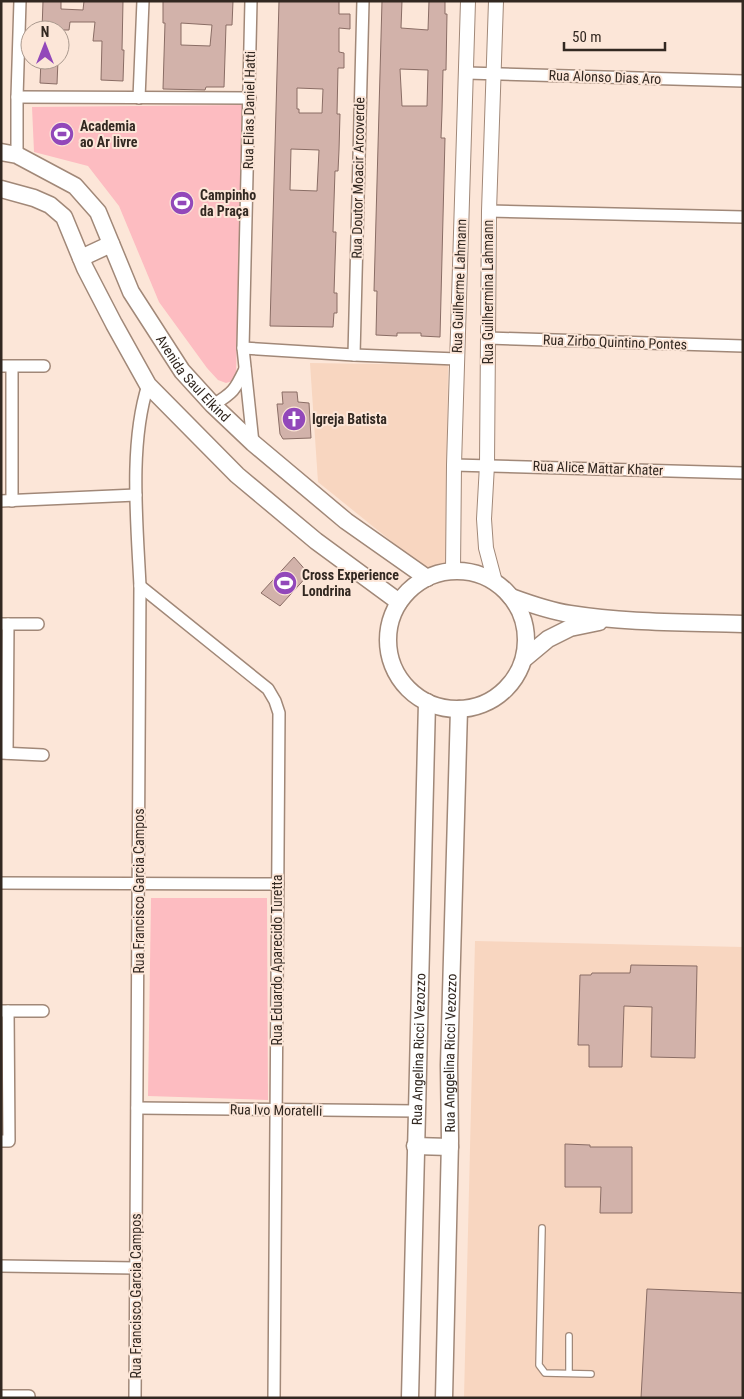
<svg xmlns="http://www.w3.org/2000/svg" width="744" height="1399" font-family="'Roboto Condensed',sans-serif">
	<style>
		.built { fill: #f8d6c0 }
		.green { fill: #fdbcc1 }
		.building { fill: #d2b2aa; stroke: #8a6d65; fill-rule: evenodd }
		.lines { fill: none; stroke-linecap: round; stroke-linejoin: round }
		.service-casing { stroke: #a18878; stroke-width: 8 }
		.minor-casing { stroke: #a18878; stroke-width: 14 }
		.tertiary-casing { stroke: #a18878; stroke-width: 16 }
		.secondary-casing { stroke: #a18878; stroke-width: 19 }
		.service { stroke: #fff; stroke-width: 5.5 }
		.minor { stroke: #fff; stroke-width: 11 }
		.tertiary { stroke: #fff; stroke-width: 14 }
		.secondary { stroke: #fff; stroke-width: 16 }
		.labels { text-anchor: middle; stroke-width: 4; stroke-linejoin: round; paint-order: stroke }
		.street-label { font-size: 14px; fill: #322821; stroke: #fce6d8 }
		.poi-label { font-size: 14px; font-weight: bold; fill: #322821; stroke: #fce6d8; text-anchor: start }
	</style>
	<rect width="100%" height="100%" fill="#fce6d8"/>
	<g class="built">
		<path d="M310 363 448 365 446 568 427 570 318 482Z"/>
		<path d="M475 941 743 947V1398H464Z"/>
	</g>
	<g class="green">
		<path d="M242 105 236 380 226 383 218 380 207 368 159 302 119 206 88 166 34 152 32 107Z"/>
		<path d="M151 898H267L268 1100 148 1096Z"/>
	</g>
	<g class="building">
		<path d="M43 1H61V9L83 10 84 1H123L122 50H124L123 81 101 80 102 41H93L95 22H70L69 30H42Z"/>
		<path d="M163 1H233L232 25H226L224 87H206L205 90 163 89 165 23H163ZM181 23 212 25 210 46 181 45Z"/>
		<path d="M279 1H339V14H350V29L339 28V52L344 53V68H338L337 114H340L339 150 338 171H335L333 232H336L334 293H337V313H334L333 327 270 326ZM297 88 323 89 322 113H299V109H297ZM291 149 319 150 317 191 290 190Z"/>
		<path d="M382 1H402L401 28 428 30 429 1H445V14H447L446 70H443L442 111 441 138H445L440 337 421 336V333H397V336L376 335 377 291H374ZM400 69 428 70 427 106H402Z"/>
		<path d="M41 60H58L57 84 40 83Z"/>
		<path d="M282 392H297L298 402 309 403 311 438 283 439 280 434 277 404H283Z"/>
		<path d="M294 557 309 574 280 606 261 593Z"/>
		<path d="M631 965 697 966 695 1058 651 1057 652 1007 624 1006 622 1067H589V1045H578L580 975H591L592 973H630Z"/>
		<path d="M565 1144 590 1145V1147H632V1213H600L601 1187H565Z"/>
		<path d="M647 1289 743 1293V1398H641Z"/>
	</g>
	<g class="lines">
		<g class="service-casing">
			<g id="service">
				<path d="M542 1228 539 1365 545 1373 591 1374"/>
				<path d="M569 1373V1336"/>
			</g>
		</g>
		<g class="minor-casing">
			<g id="minor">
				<path d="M251 1 243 348 253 443"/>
				<path d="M467 73 743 81"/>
				<path d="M17 97 250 98"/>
				<path d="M139 98 143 1"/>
				<path d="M17 155V97L20 1"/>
				<path d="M489 211 743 217"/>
				<path d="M488 338 743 346"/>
				<path d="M243 348 354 355 457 359"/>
				<path d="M354 355 363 1"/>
				<path d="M1 366H44"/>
				<path d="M12 367V501"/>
				<path d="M213 405C233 393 235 390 245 369"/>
				<path d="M454 465 743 473"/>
				<path d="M1 501 136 495"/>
				<path d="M140 586 268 689 275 701 279 713 274 1398"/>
				<path d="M2 624H38"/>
				<path d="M1 753 43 755"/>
				<path d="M7 753 8 624"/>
				<path d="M1 883 278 884"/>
				<path d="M1 1011H43"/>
				<path d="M137 1108 416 1111"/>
				<path d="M1 1141H9L8 1011"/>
				<path d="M1 1266 136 1268"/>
				<path d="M1 1396H29"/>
				<path d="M135 1398 140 586C137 523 129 444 148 385"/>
			</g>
		</g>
		<g class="tertiary-casing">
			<g id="tertiary">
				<path d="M453 571 454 465 468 1"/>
				<path d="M495 582 486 548 484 519 487 465 489 211 496 1"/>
			</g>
		</g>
		<g class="secondary-casing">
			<g id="secondary">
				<path id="s1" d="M1 152 17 155 75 186 98 212 131 292 182 371 213 405 253 443 346 521 427 578"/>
				<path d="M1 189 34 198 50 205 64 217 85 268 114 324 148 385 237 475 316 541 399 602"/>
				<path d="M81 258 111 244"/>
				<circle cx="457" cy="640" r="69"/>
				<path d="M511 597C530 604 550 611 570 614 627 623 685 622 743 624"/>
				<path d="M524 659 548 639 570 628 599 622"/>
				<path d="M415 1146 450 1147"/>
				<path id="s2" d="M410 1398 427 702"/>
				<path id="s3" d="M444 1398 450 1141 449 1065 459 709"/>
			</g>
		</g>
		<use href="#service" class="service"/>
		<use href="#minor" class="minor"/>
		<use href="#tertiary" class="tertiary"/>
		<use href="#secondary" class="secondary"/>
	</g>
	<defs>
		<g id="stadium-disc" transform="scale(1.25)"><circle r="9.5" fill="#9248ba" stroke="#fce6d8"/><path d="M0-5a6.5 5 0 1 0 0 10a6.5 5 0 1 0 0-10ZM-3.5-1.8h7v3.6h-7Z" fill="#fff"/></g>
		<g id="church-disc" transform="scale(1.25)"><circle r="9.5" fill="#9248ba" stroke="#fce6d8"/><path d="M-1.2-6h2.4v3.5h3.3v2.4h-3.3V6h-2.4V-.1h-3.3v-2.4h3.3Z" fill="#fff"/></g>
	</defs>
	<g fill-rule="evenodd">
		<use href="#stadium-disc" x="62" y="134"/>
		<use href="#stadium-disc" x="182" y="203"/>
		<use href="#church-disc" x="294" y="419"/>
		<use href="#stadium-disc" x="285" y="583"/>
	</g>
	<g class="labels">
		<g class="street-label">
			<text transform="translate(605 77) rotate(2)" y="5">Rua Alonso Dias Aro</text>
			<text transform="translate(249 110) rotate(-89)" y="5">Rua Elias Daniel Hatti</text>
			<text transform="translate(358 178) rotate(-89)" y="5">Rua Doutor Moacir Arcoverde</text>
			<text transform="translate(459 286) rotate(-88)" y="5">Rua Guilherme Lahmann</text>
			<text transform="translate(488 292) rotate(-90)" y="5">Rua Guilhermina Lahmann</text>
			<text transform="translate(615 342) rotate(2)" y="5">Rua Zirbo Quintino Pontes</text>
			<text dy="5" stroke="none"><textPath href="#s1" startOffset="310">Avenida Saul Elkind</textPath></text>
			<text transform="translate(598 468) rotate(2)" y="5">Rua Alice Mattar Khater</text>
			<text transform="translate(139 891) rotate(-90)" y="5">Rua Francisco Garcia Campos</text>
			<text transform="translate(277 960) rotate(-90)" y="5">Rua Eduardo Aparecido Turetta</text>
			<text dy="5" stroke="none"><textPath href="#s2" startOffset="349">Rua Angelina Ricci Vezozzo</textPath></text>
			<text dy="5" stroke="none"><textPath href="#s3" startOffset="345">Rua Anggelina Ricci Vezozzo</textPath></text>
			<text transform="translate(276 1110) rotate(1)" y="5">Rua Ivo Moratelli</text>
			<text transform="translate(136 1296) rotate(-90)" y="5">Rua Francisco Garcia Campos</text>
		</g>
		<g class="poi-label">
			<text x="80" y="131">Academia<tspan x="80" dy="16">ao Ar livre</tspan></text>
			<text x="200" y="200">Campinho<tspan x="200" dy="16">da Praça</tspan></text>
			<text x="312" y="424">Igreja Batista</text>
			<text x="302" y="580">Cross Experience<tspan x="302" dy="16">Londrina</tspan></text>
		</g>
	</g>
	<rect width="744" height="1399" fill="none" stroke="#322821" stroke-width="5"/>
	<g transform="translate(45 45)"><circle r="24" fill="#fce6d8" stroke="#ab9a8f"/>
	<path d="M0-4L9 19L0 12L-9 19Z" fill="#9248ba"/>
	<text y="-8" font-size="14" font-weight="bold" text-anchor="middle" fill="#322821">N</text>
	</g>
	<path d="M564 42v8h101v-8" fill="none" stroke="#322821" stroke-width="2.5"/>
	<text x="572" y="42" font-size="15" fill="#322821" stroke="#fce6d8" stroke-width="4" paint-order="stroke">50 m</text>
</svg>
